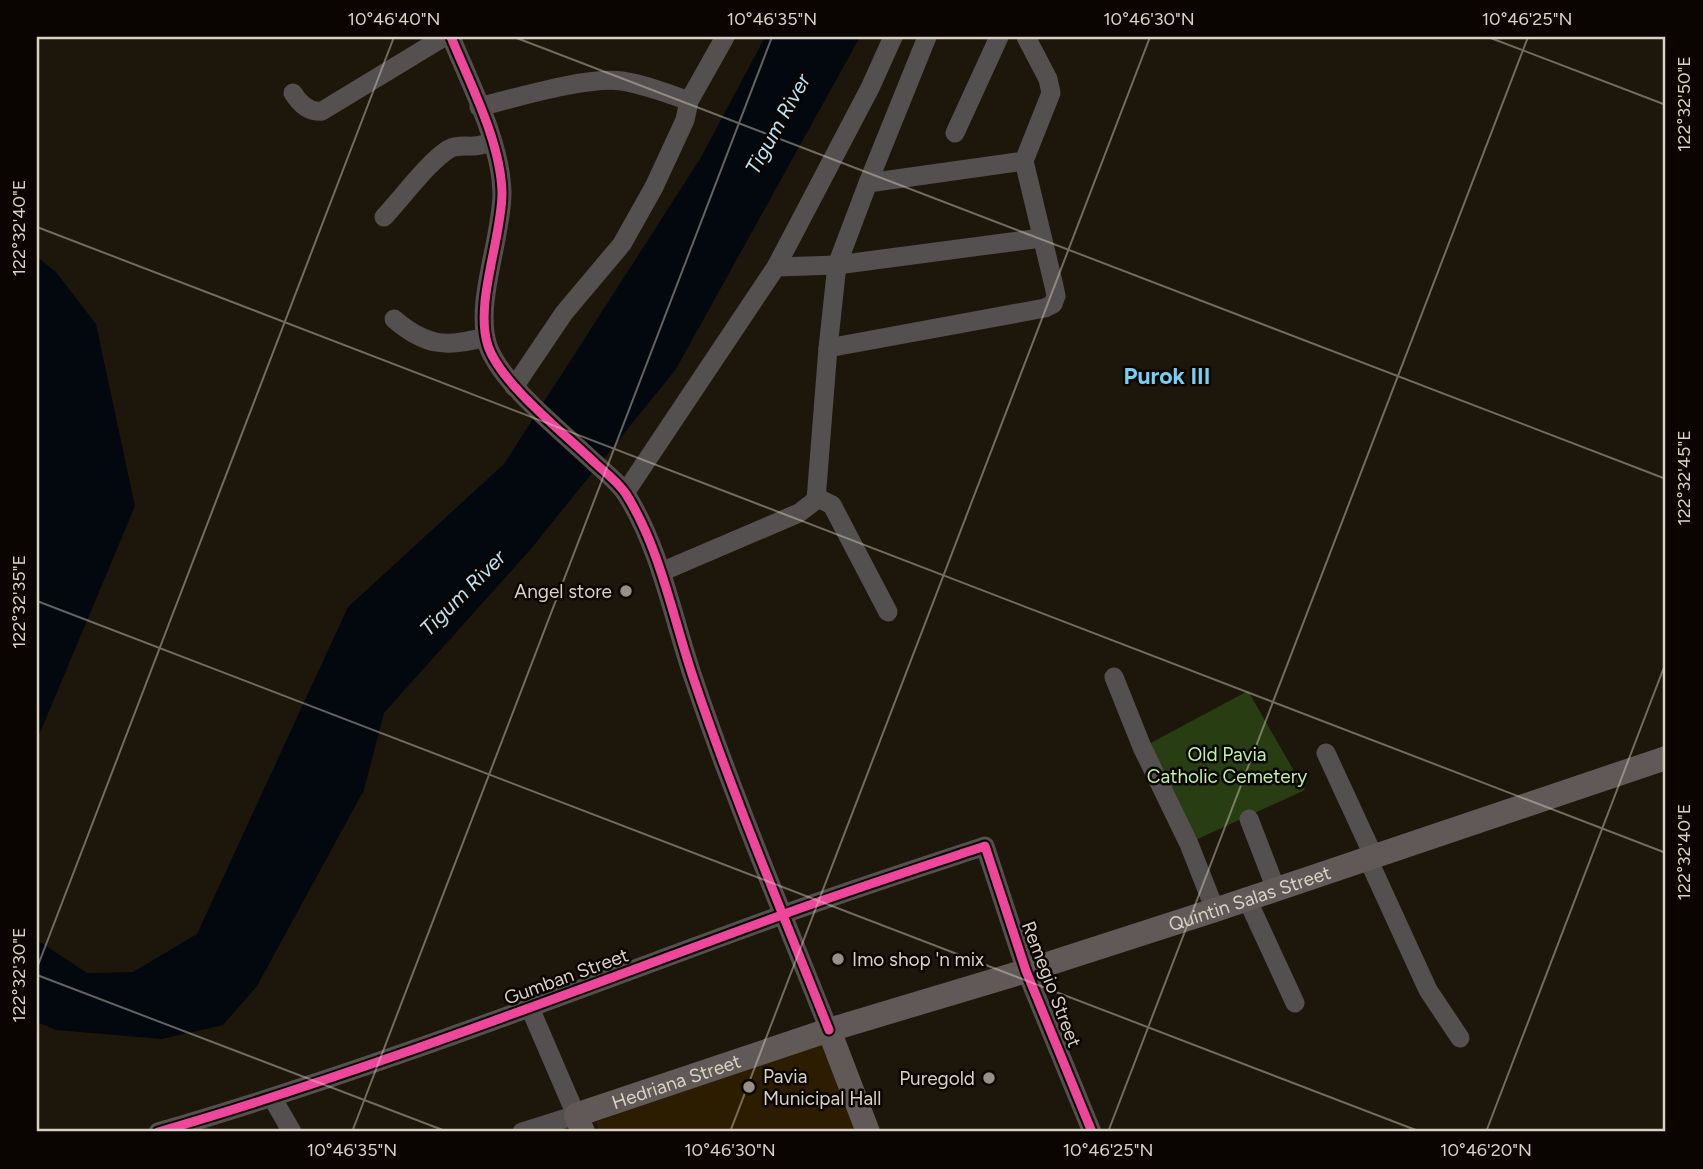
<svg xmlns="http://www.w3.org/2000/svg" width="1703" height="1169" font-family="Figtree,sans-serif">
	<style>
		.built { fill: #2c1d01 }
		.green { fill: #283e12 }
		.water { fill: #03080e }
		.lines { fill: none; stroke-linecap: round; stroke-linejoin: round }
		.minor { stroke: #54504f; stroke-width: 19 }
		.major { stroke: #605957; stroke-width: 24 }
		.cycleway-casing { stroke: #0a0501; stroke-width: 13 }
		.cycleway { stroke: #ed469a; stroke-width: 9 }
		.ticks { fill: none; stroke: #d9d1c3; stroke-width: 2; stroke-opacity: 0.45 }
		.poi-dot { fill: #979083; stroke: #0a0501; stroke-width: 2.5 }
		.labels { text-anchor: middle; stroke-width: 5; stroke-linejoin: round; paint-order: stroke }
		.poi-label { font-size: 19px; fill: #d9d1c3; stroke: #0a0501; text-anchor: end }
		.park-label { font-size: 19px; fill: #c0f19c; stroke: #0a0501 }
		.street-label { font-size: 19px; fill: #d9d1c3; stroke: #0a0501 }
		.water-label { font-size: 21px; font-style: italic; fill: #bae3f4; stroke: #0a0501 }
		.quarter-label { font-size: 23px; font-weight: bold; fill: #75d1f3; stroke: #0a0501 }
		.neatline { fill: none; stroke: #d9d1c3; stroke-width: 2.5 }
		.ticks-label { font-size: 18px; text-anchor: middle; fill: #d9d1c3 }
	</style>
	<rect width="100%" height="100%" fill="#1d170b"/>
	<path class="built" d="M830 1040 863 1132H600L596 1122Z"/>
	<path class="green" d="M1248 691 1305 790 1191 842 1145 746Z"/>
	<g class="water">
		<path d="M765 37H860L676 369 530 550 384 713 364 790 257 986 223 1025 162 1039 56 1030 37 1022V940L87 973 133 972 197 934 348 607 504 464 700 159Z"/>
		<path d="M37 257 56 272 96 324 135 506 37 740Z"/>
	</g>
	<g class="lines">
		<g class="minor">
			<path d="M451 37C470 84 501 142 502 193 502 238 474 304 488 346 501 384 565 434 595 463 605 472 618 482 626 494 661 550 673 619 694 680 734 798 783 914 829 1030"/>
			<path d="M293 93C300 104 309 113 322 111L444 37"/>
			<path d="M479 107C515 98 588 76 622 81 646 85 667 93 689 101"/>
			<path d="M955 133 999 37"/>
			<path d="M868 183 1024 161 1051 93 1048 79 1026 37"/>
			<path d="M384 217C401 199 429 161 449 149 462 142 473 151 492 141"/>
			<path d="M776 267 837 265 1041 238"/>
			<path d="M394 319C425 346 447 348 485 337"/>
			<path d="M828 348 1045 308 1053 304 1056 296 1054 286 1024 161"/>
			<path d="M514 387 564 313 622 244 654 187 685 120 689 101 725 37"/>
			<path d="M625 493 776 267 870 88 893 37"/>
			<path d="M816 497 832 505 888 612"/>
			<path d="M661 572 799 513 816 500 828 348 837 265 868 183 927 37"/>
			<path d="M1114 677 1142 747 1189 844 1215 910"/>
			<path d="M1326 753 1374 857"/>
			<path d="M1249 819 1276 889"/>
			<path d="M1368 859 1428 990 1460 1038"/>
			<path d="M1247 899 1295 1003"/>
			<path d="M273 1099 292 1132"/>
			<path d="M158 1132C369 1071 573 991 779 916 847 891 916 869 985 846L1026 971 1092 1132"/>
			<path d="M522 1132 576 1115 530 1008"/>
		</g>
		<g class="major">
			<path d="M829 1030 868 1132"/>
			<path id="s1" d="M583 1132 576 1115 829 1030 1026 971 1215 910 1666 758"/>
		</g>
		<g class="cycleway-casing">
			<g id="cycleway">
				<path d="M451 37C470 84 501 142 502 193 502 238 474 304 488 346 501 384 565 434 595 463 605 472 618 482 626 494 661 550 673 619 694 680 734 798 783 914 829 1030"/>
				<path d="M158 1132C369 1071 573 991 779 916 847 891 916 869 985 846L1026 971 1092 1132"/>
			</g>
		</g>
		<use href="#cycleway" class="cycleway"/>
	</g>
	<path class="ticks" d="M514 37 1666 479M1488 37 1666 105M37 227 1666 853M37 601 1421 1132M37 968 394 37M37 975 448 1132M352 1132 772 37M730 1132 1150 37M1108 1132 1528 37M1486 1132 1666 662"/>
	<g class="poi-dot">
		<circle cx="626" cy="591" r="7"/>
		<circle cx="838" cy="959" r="7"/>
		<circle cx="989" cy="1078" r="7"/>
		<circle cx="749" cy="1087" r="7"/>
	</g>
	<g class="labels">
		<g class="poi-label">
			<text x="612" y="598">Angel store</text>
			<text x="852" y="966" text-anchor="start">Imo shop 'n mix</text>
			<text x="763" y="1083" text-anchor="start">Pavia<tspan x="763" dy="22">Municipal Hall</tspan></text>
			<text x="975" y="1085">Puregold</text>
		</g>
		<g class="park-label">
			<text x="1227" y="761">Old Pavia<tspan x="1227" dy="22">Catholic Cemetery</tspan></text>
		</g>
		<g class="street-label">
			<text dy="7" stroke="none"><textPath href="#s1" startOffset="726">Quintin Salas Street</textPath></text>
			<text transform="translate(566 976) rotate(-20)" y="7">Gumban Street</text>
			<text transform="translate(1052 984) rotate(69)" y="7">Remegio Street</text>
			<text dy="7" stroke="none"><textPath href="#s1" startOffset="124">Hedriana Street</textPath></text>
		</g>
		<g class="water-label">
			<text transform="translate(778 124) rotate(-61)" y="7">Tigum River</text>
			<text transform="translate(463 593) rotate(-45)" y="7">Tigum River</text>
		</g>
		<g class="quarter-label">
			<text x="1167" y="384">Purok III</text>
		</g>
	</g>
	<rect width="1703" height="1169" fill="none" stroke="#0a0501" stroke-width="77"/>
	<rect x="38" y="38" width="1626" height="1092" class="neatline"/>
	<g class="ticks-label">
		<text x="394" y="25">10°46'40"N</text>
		<text x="772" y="25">10°46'35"N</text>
		<text x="1149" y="25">10°46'30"N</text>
		<text x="1527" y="25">10°46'25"N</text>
		<text transform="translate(1684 104) rotate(-90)" y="6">122°32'50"E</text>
		<text transform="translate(19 228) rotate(-90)" y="6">122°32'40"E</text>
		<text transform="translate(1684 478) rotate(-90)" y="6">122°32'45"E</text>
		<text transform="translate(19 602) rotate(-90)" y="6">122°32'35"E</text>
		<text transform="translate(1684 852) rotate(-90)" y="6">122°32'40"E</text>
		<text transform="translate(19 975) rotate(-90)" y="6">122°32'30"E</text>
		<text x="352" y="1156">10°46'35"N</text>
		<text x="730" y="1156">10°46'30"N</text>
		<text x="1108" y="1156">10°46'25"N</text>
		<text x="1486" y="1156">10°46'20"N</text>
	</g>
</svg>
